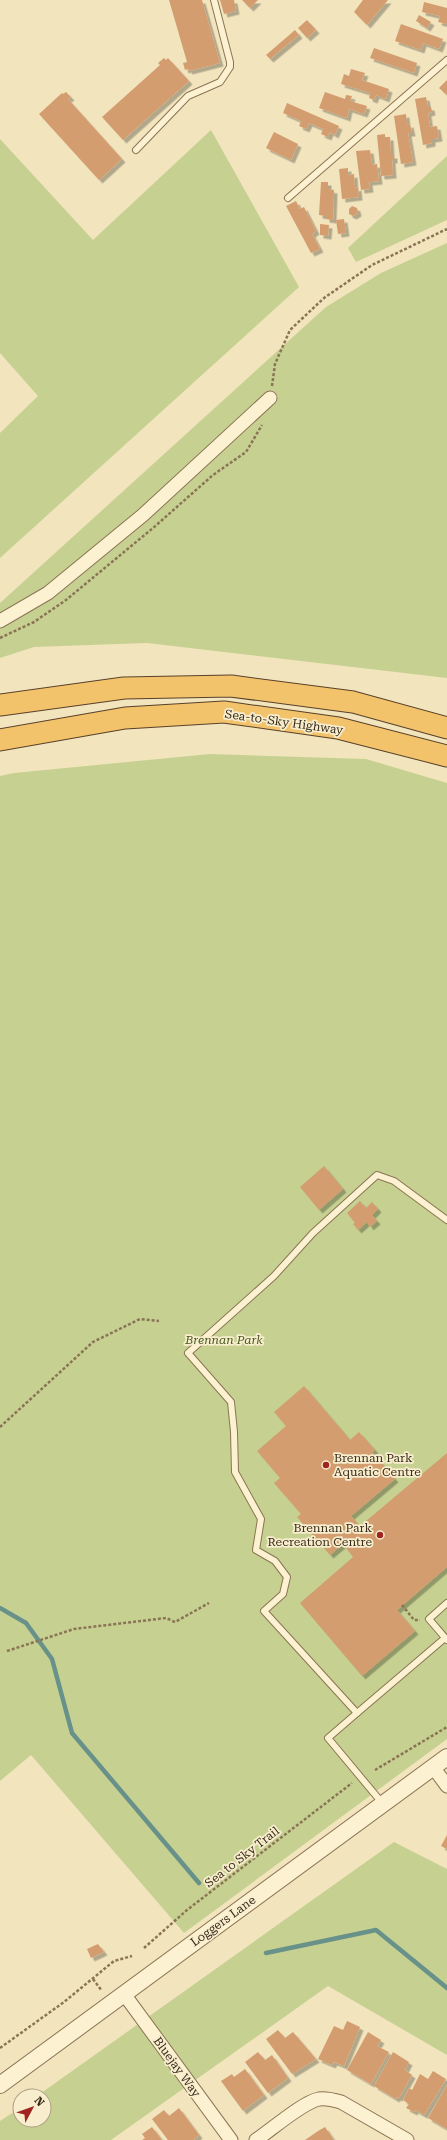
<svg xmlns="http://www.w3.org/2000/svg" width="447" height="2140" font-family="'Roboto Serif',serif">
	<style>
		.green { fill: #c6d191 }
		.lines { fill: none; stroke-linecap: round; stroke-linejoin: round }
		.stream { stroke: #689189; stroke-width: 4.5 }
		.building { fill: #d49d70; filter: url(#shadow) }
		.service-casing { stroke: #8b7455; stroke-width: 8 }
		.minor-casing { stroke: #8b7455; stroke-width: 15 }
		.tertiary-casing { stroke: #8b7455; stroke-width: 18 }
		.trunk-casing { stroke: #58412a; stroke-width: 23 }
		.path { stroke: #8b7455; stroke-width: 2.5; stroke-dasharray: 3 2; stroke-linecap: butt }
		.service { stroke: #fcf1d1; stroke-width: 6 }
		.minor { stroke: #fcf1d1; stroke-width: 13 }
		.tertiary { stroke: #fcf1d1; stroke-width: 16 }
		.trunk { stroke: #f2c36b; stroke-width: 21 }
		.poi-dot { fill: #a0241f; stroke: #f8eece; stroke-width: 1.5 }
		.labels { text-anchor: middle; stroke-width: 3.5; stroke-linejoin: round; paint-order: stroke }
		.street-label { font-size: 12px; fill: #392b1b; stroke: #f8eece }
		.park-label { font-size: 12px; font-style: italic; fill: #47581f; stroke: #f8eece }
		.poi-label { font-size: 12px; fill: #392b1b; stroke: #f8eece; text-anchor: start }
	</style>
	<defs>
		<filter id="shadow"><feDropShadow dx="3.5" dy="3.5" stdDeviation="0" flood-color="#0004"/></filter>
	</defs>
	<rect width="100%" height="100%" fill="#f2e4bd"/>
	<g class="green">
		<path d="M211 130 299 287 0 558V433L38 396 0 353V139L93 240Z"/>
		<path d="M447 156V220L356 262 348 248Z"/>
		<path d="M447 243V678L147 643 34 647 0 658V603L326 307 381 273Z"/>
		<path d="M210 754 366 759 447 783V1739L184 1933 31 1755 0 1781V776L14 773Z"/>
		<path d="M394 1842 447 1869V2055L328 1986 111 2140H0V2121L20 2108V2120H44V2096H37Z"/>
	</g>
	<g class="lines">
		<g class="stream">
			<path d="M0 1608 26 1623 52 1659 72 1733 199 1883"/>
			<path d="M266 1953 376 1930 447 1988"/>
		</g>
	</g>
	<g class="building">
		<path d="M169 0H202L220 63 189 71 188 69 185 70 183 63 187 62Z"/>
		<path d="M220 0H234L236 11 224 14Z"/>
		<path d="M242 0H258L250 8Z"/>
		<path d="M363 0H388L367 25 354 12Z"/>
		<path d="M424 2 447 8V24L438 22 440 16 422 12Z"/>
		<path d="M419 15 431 22 427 28 416 21Z"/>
		<path d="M307 20 316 30 307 38 298 28Z"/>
		<path d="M401 24 443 39 439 49 423 43 421 50 395 41Z"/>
		<path d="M295 30 299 35 270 59 266 55Z"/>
		<path d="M374 48 417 63 414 73 370 58Z"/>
		<path d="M164 58 166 60 168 58 189 81 123 140 102 117 160 65 158 63Z"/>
		<path d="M351 69 365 73 362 80 389 89 386 99 376 95 374 100 369 98 370 93 341 84 344 74 349 76Z"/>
		<path d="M447 80V95L439 88Z"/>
		<path d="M66 92 71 97 68 99 122 159 99 180 39 114 62 93 63 94Z"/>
		<path d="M325 92 345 99 346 95 352 96 350 101 367 106 364 114 349 109 347 118 319 108Z"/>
		<path d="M426 97 428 107H431L432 112 428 113 430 127 437 126 439 138 432 139V143L423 145 415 99Z"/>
		<path d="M287 103 339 126 335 135 330 132 328 137 321 134 323 129 309 123 306 129 299 126 301 121 283 113Z"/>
		<path d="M406 114 407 125 410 124 412 133H408L413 162 401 164 394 116Z"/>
		<path d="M274 132 298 144 291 160 266 148Z"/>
		<path d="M385 134V137H390L391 155H394V160H392L393 175 381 176 377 135Z"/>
		<path d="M370 150 372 165 377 164 379 181 369 182 370 189 361 190 356 151Z"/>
		<path d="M348 168V175L354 174 355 188 358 187 359 197 342 199 339 169Z"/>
		<path d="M321 182H328V189L334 190 333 220 326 219V216L319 215Z"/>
		<path d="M296 201 300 209 304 207 316 231 312 234 320 249 311 253 286 206Z"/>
		<path d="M352 206 357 208 358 213 353 216 349 214V209Z"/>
		<path d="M344 219 346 233 338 234 336 220Z"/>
		<path d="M320 224 329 225 328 236 320 235Z"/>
		<path d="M324 1166 343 1189 319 1210 300 1187Z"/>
		<path d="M360 1201 366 1208 372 1202 378 1209 372 1215 377 1221 370 1227 367 1222 358 1230 353 1224 355 1223 347 1213Z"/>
		<path d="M304 1386 350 1440 359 1432 375 1450 372 1452 395 1479 351 1516 360 1526 447 1453V1567L397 1610 415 1631 362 1676 300 1603 353 1557 343 1544 330 1555 297 1517 301 1514 274 1483 280 1478 257 1451 286 1426 274 1412Z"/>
		<path d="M447 1835V1849L441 1846Z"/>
		<path d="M98 1944 104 1952 91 1958 87 1949Z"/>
		<path d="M347 2021 360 2027 344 2066 334 2062 332 2065 318 2059 334 2026 343 2030Z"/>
		<path d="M278 2030 285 2038 293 2032 316 2059 292 2074 266 2039Z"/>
		<path d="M368 2032 381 2040 377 2046 389 2052 371 2084 347 2070Z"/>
		<path d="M258 2052 265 2060 272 2055 288 2078 268 2093 245 2062Z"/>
		<path d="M393 2052 409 2062 405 2070 412 2075 399 2098 397 2097 396 2099 374 2086Z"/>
		<path d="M245 2069 264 2095 243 2111 221 2081 232 2074 234 2077Z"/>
		<path d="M433 2071 446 2079 424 2115 415 2110 414 2112 406 2108 409 2104 403 2100 409 2088 412 2090 420 2074 428 2079Z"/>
		<path d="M447 2085V2129L428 2118Z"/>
		<path d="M179 2108 199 2135 194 2139 195 2140H168L152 2119 164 2110 169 2116Z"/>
		<path d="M152 2127 162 2140H142L145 2138 142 2134Z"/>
		<path d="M325 2127 334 2140H305L318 2131Z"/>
	</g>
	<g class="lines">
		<g class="service-casing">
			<g id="service">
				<path d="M136 150 188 96 220 82 230 67V62L214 0"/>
				<path d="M288 198 447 60"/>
				<path d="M447 1603 429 1619 447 1640"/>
				<path d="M357 1713 445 1638"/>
				<path d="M383 1804 328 1738 357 1713 264 1611 283 1594 287 1577 275 1561 256 1550 261 1519 235 1472 234 1432 231 1402 188 1353 274 1276 313 1233 377 1175 394 1181 447 1220"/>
			</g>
		</g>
		<g class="minor-casing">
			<g id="minor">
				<path d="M0 621 48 593 143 515 270 398"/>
				<path d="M433 1767 447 1786"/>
				<path d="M124 1994 231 2140"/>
				<path d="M256 2140C271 2130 303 2102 319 2099 326 2098 334 2100 341 2102L407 2140"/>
			</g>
		</g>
		<g class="tertiary-casing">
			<path id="tertiary" d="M0 2085 447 1757"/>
		</g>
		<g class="trunk-casing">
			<g id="trunk">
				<path d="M0 705 124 688 231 686 353 702 447 728"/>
				<path d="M0 740 125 718 224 712 338 728 447 756"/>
			</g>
		</g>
		<g class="path">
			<path d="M272 386 275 364 290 330 324 298 372 265 447 229"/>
			<path d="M0 638 34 622 66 600 153 528 213 475 246 452 262 425"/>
			<path d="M0 1427 93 1342 140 1319 159 1321"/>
			<path d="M402 1605 414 1620H420"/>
			<path d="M7 1651 74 1629 166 1618 175 1622 209 1603"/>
			<path d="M375 1770 447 1727"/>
			<path d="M144 1948 187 1910 352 1783"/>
			<path d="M93 1979 102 1991"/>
			<path d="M0 2048 64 2002 114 1961 132 1956"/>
		</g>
		<use href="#service" class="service"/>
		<use href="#minor" class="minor"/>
		<use href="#tertiary" class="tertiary"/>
		<use href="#trunk" class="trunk"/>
	</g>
	<g class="poi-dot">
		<circle cx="326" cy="1465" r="4"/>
		<circle cx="380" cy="1535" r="4"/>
	</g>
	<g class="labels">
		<g class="street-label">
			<text transform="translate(284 722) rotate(8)" y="4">Sea-to-Sky Highway</text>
			<text transform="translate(242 1857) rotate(-38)" y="4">Sea to Sky Trail</text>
			<text transform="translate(223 1921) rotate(-36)" y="4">Loggers Lane</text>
			<text transform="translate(177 2067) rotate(54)" y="4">Bluejay Way</text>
		</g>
		<g class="park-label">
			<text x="224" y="1344">Brennan Park</text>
		</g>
		<g class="poi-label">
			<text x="334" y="1462">Brennan Park<tspan x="334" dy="14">Aquatic Centre</tspan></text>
			<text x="372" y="1532" text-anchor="end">Brennan Park<tspan x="372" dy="14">Recreation Centre</tspan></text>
		</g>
	</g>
	<g transform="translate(32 2108) rotate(49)"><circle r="19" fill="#f8eece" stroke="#aca086"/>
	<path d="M0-3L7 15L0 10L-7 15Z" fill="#a0241f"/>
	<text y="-6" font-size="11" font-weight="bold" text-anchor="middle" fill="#392b1b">N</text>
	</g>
</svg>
